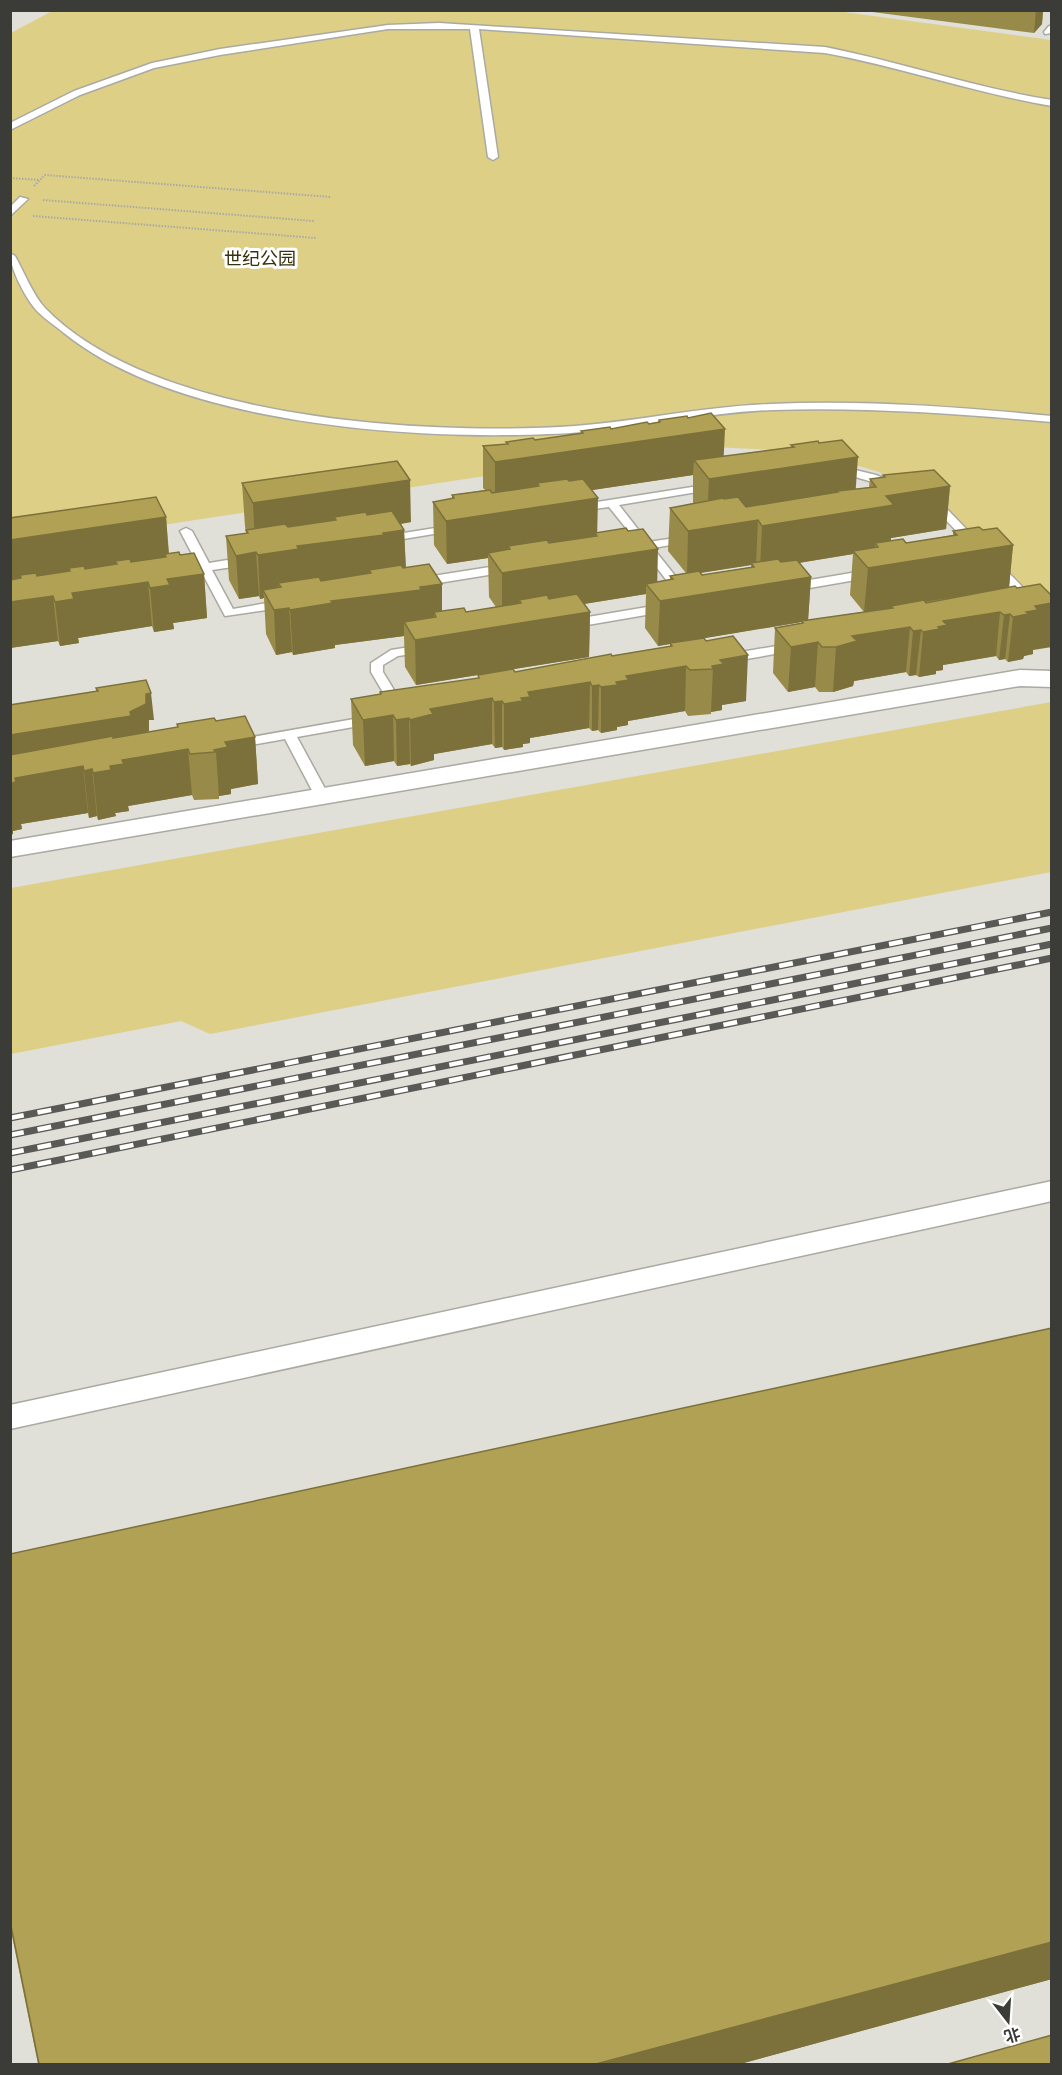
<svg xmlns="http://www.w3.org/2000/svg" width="1062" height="2075" font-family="'Alegreya Sans','Noto Sans SC',sans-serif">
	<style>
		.green { fill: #decf87 }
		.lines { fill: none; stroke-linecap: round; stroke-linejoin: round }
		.service-casing { stroke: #aaa9a2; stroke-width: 3 }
		.minor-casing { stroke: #aaa9a2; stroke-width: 3 }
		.path { stroke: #a9a9a3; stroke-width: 2; stroke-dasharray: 1.5 1.5; stroke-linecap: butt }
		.service { fill: #fff; fill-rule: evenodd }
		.minor { fill: #fff; fill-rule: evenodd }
		.rail-casing { stroke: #595956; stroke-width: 7 }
		.rail { stroke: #fff; stroke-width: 4.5; stroke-dasharray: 14; stroke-linecap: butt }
		.wall { fill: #988a48; fill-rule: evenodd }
		.shaded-wall { fill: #7c713b }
		.building { fill: #b1a154; stroke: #7c713b; stroke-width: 1.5 }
		.labels { text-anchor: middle; stroke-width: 6; stroke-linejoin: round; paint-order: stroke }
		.far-park-label { font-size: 18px; fill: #38310e; stroke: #fff }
	</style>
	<rect width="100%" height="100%" fill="#e0dfd8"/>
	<g class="green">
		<path d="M829 10 1051 40V615L949 511 879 472 831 458 792 451 713 447 657 450 11 548V33L52 11Z"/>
		<path d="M1051 702V872L210 1034 181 1021 11 1054V888Z"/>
	</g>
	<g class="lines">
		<g class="service-casing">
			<g id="service">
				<path d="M439 23 825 47C901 62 975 88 1052 100V106C975 93 901 67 825 53L479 29 498 157 493 160 488 157 470 29H388L220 55 154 68 80 95 10 130V123L74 91 152 63 220 49 388 25Z"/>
				<path d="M1049 26H1052V33L1045 34 1044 32Z"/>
				<path d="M20 197 28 199 10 216V207Z"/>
				<path d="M10 253 15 256C24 272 33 295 45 308 153 420 427 436 575 426 641 421 706 406 771 404 865 400 958 407 1052 416V422C959 414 866 407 773 410 710 412 648 427 585 432 437 443 183 429 64 333 56 326 46 320 38 312 27 301 10 269 10 253Z"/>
				<path d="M839 466 876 475 899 485 893 488 835 471 833 469Z"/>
				<path d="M711 484 717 487 715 489 619 505 648 542 689 536 695 539 689 542 653 548 688 592 682 596 678 595 643 550 632 549V545L638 543 609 507 578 511 572 508 578 505Z"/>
				<path d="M931 500 944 506 979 542V546H971L936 510 927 505V501Z"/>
				<path d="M454 525 460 528 458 530 385 542 379 539 385 536Z"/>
				<path d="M186 528 192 531 209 563 246 557 252 561 246 565 212 570 233 609 284 600 288 601V607L225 616 201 571 181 575 175 571 177 568 198 565 180 531Z"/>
				<path d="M995 562 999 563 1052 617V628L1048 627 991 569 989 566Z"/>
				<path d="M509 564 513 565V571L420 586 414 582 420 578Z"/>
				<path d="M869 570 875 574 873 577 792 591 786 587 792 583Z"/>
				<path d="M665 604 669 605V611L570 628 564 624 570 620Z"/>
				<path d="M794 643 798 644 800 647 798 650 729 662 723 658 729 654Z"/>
				<path d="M422 645 428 649 426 652 398 656 383 665V672L405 708 399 712 394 711 371 672V663L391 650Z"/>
				<path d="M371 716 377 720 376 723 297 737 329 796 322 800 315 796 285 739 235 748 228 744 235 740Z"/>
			</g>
		</g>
		<g class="minor-casing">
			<g id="minor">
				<path d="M1020 670 1052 671V687L1020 686 10 857V841Z"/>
				<path d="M1052 1181V1201L10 1429V1405Z"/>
			</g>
		</g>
		<g class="path">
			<path d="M10 178 40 180"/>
			<path d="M34 186 45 175 331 197"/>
			<path d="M43 200 314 221"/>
			<path d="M33 216 316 238"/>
		</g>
		<use href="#service" class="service"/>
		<use href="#minor" class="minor"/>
		<g class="rail-casing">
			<g id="rail">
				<path d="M10 1118 1052 912"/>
				<path d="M10 1135 1052 928"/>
				<path d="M10 1153 1052 944"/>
				<path d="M10 1170 1052 958"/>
			</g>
		</g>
		<use href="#rail" class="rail"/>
	</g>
	<g class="wall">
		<path d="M857 10H1043L1042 24 1034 33Z"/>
		<path d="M659 420 724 456 791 447V445L856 489 869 487 870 479 883 477V475L950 486 946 529 891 538V541L906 543 953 535V531L983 530 1013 545 1009 587 1033 650V654L1024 656 1023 659 1008 662 1005 659 999 660 996 656 943 665V670L936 671V674L919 677 916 675 909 676 906 672 854 681 853 686 833 692H819L815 687 788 692 773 673 775 628 801 623V622L704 638 746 701 722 705V710L711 712V714L688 716 685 711 628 721V725L617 727V730L601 733 598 730 592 731 589 728 530 738V743L523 744V747L504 750 502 747 495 748 492 744 434 754V760L411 766 410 764 397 766 394 761 365 766 353 745 351 699 380 694V692L478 678V675L515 672 670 646V644L658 646 645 628 646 594 584 604 590 612 589 657 416 685 405 667 404 636 335 645V648L293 655 292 652 276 655 266 634 264 598 260 599 259 596 239 599 229 580 226 536 246 533 245 526 242 483 411 522 401 524 404 530 406 568 442 584V611L466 612 496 607 489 597 488 558 447 564 434 545 433 502 452 499V495L485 490 483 488V446L506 444V442L535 440 581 434V431L611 429 658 422ZM693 475V503L670 508 668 551 686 573 670 576V580L657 582 597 533 592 490ZM853 554 850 595 864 612 891 608 808 620 811 577 799 563ZM751 565V567L702 575 700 573Z"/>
		<path d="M166 517 169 553 180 555 204 574 207 618 173 623 174 629 154 632 152 626 78 638 79 643 60 646 58 641 10 648V518Z"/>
		<path d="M96 688 154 720H149V731L144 733 177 728V724L216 721 255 737 258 784 231 789V794L219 796V799L194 800 192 795 128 806 129 811 115 813 116 816 98 820 97 816 89 818 88 813 21 824 22 829 13 831V834L10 835V705L96 691Z"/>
		<path d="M1052 1328V1979L740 2064H38L10 1926V1554Z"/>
	</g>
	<g class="shaded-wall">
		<path d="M1036 10H1043L1042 24 1034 33Z"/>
		<path d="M725 429 723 471 694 460 693 475 539 498V486L537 483V499L495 505V462Z"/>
		<path d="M858 457 855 499 838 492 837 491 836 502 707 522 709 479Z"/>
		<path d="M410 480 411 522 337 534 336 520 334 517 335 534 255 546 253 503Z"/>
		<path d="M950 486 946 529 891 538 890 548 878 547 875 543V551H853V554L760 569 762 526 886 496Z"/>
		<path d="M598 498 597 541V536L595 533V541L510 549 508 546V555L488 553V558L447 564 446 521Z"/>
		<path d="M166 517 169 560 165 554V561L117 564 115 561 116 568 70 571 69 568 70 575 22 582 20 575 21 583 10 584V540Z"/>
		<path d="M758 520 756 564 751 563V565L687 575 688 531Z"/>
		<path d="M404 530 406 574 371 573 369 570V581L281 587 278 583 279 596 263 590 264 598 260 599 258 555 297 546Z"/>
		<path d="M1013 545 1009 588 893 607 891 606V608L864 612 868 568Z"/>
		<path d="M658 549 657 593 646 584V594L521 614V603L519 600V615L502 617V573Z"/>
		<path d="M256 552 259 596 239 599 236 556Z"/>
		<path d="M204 574 207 618 173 623 174 629 154 632 150 588 167 579Z"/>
		<path d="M811 577 808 621 658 646 660 601Z"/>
		<path d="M148 582 152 626 78 638 79 643 60 646 55 602 72 593Z"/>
		<path d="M442 584V628L434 612V630L404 622V636L335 645V648L293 655 290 610 331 601Z"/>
		<path d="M53 596 58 641 10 648V602Z"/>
		<path d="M1052 603V647L1033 650V654L1024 656 1023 659 1008 662 1013 617 1026 612 1035 606Z"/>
		<path d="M289 608 292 652 276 655 274 610Z"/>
		<path d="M590 612 589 657 416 685 415 640Z"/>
		<path d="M1000 612 996 656 943 665V670L936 671V674L919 677 923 632 938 627 943 621Z"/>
		<path d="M1010 614 1005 659 999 660 1004 615Z"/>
		<path d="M910 627 906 672 854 681 853 686 833 692 836 647 852 636Z"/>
		<path d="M921 630 916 675 909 676 913 631Z"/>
		<path d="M818 642 815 687 788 692 791 647Z"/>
		<path d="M748 655 746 701 722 705V710L711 712 713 669 712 666 720 660Z"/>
		<path d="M686 666 685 711 628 721V725L617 727V730L601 733V687L616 682 626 676Z"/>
		<path d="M590 682 589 728 530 738V743L523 744V747L504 750V704L521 698 528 692Z"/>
		<path d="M599 685 598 730 592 731V686Z"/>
		<path d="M151 693 154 720H149V731L133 738 10 762V735Z"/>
		<path d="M492 698V744L434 754V760L411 766 410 720 430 709Z"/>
		<path d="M502 701V747L495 748 494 702Z"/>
		<path d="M393 715 394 761 365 766 363 720Z"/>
		<path d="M409 718 410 764 397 766 396 720Z"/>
		<path d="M255 737 258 784 231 789V794L219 796 216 752 214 750 225 742Z"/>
		<path d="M188 749 192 795 128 806 129 811 115 813 116 816 98 820 93 773 110 766 122 760Z"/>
		<path d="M83 766 88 813 21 824 22 829 13 831V834L10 835V783L15 778Z"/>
		<path d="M92 769 97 816 89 818 84 771Z"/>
		<path d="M1052 1942V1979L740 2064H596Z"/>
	</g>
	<g class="building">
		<path d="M711 413 725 429 495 462 483 446 508 444 506 442 533 438 535 440 583 433 581 431 610 427 611 429 647 422 649 424 660 422 659 420 687 416 688 418Z"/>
		<path d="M842 440 858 457 709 479 694 460 794 447 791 445 818 441 819 443Z"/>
		<path d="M397 461 410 480 253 503 242 483Z"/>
		<path d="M934 470 950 486 886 496 894 505 762 526 758 520 688 531 670 508 723 498 724 499 738 497 746 507 838 492 837 491 876 487 870 479 885 477 883 475Z"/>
		<path d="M567 479 569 481 583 479 598 498 446 521 433 502 454 498 452 495 490 490 492 493 539 486 537 483Z"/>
		<path d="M156 497 166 517 10 540V518Z"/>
		<path d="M392 511 404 530 383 533 384 535 297 546 299 549 258 555 256 552 236 556 226 536 248 533 246 530 285 524 288 527 336 520 334 517 366 512 367 515Z"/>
		<path d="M979 527 983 530 997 528 1013 545 868 568 853 551 878 547 875 543 903 539 906 543 957 535 953 531Z"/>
		<path d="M626 528 628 531 643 529 658 549 502 573 488 553 510 549 508 546 547 540 549 543 597 536 595 533Z"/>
		<path d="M179 552 180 555 194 553 204 574 167 579 170 585 150 588 148 582 72 593 74 599 55 602 53 596 10 602V580L21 578 20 575 36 573 37 576 70 571 69 568 84 566 85 569 117 564 115 561 130 559 131 562 166 557 165 554Z"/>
		<path d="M778 559 781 562 797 560 811 577 660 601 646 584 673 579 670 576 699 571 702 575 754 567 751 563Z"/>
		<path d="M429 564 442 584 420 587 421 590 331 601 333 603 290 610 289 608 274 610 263 590 281 587 278 583 319 577 321 581 371 573 369 570 401 565 403 568Z"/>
		<path d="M1040 584 1052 596V603L1035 606 1038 610 1026 612 1028 614 1013 617 1010 614 1004 615 1000 612 943 621 947 625 938 627 940 629 923 632 921 630 913 631 910 627 852 636 857 641 836 647H822L818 642 791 647 775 628 803 623 801 621 893 608 891 606 924 600 926 603 1015 586 1017 588Z"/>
		<path d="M577 594 590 612 415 640 404 622 436 617 434 612 464 608 466 612 521 603 519 600 547 595 549 599Z"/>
		<path d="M733 636 748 655 720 660 724 664 712 666 713 669 690 670 686 666 626 676 629 680 616 682 618 685 601 687 599 685 592 686 590 682 528 692 530 697 521 698 523 701 504 704 502 701 494 702 492 698 430 709 433 714 410 720 409 718 396 720 393 715 363 720 351 699 381 694 380 692 479 678 478 675 513 669 515 672 611 654 612 656 672 646 670 643 704 638 706 641Z"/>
		<path d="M146 680 151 693 146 694V704L130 712 131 716 10 735V705L98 691 96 688Z"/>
		<path d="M245 716 255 737 225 742 228 747 214 750 216 752 190 754 188 749 122 760 124 764 110 766 111 770 93 773 92 769 84 771 83 766 15 778 16 782 10 783V755L113 736V738L178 727 177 724 214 718 216 721Z"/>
		<path d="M1052 1328V1942L596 2064H39L10 1921V1554Z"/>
		<path d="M1052 2035V2064H948Z"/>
	</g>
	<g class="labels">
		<g class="far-park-label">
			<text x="260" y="265">世纪公园</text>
		</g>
	</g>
	<rect width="1062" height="2075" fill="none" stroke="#3b3b38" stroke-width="24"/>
	<g transform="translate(1008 2021) rotate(163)" stroke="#ffffff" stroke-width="4.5" paint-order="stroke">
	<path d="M0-4.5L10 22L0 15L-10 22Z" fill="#3b3b38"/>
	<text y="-9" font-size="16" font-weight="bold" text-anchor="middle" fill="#3b3b38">北</text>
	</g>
</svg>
